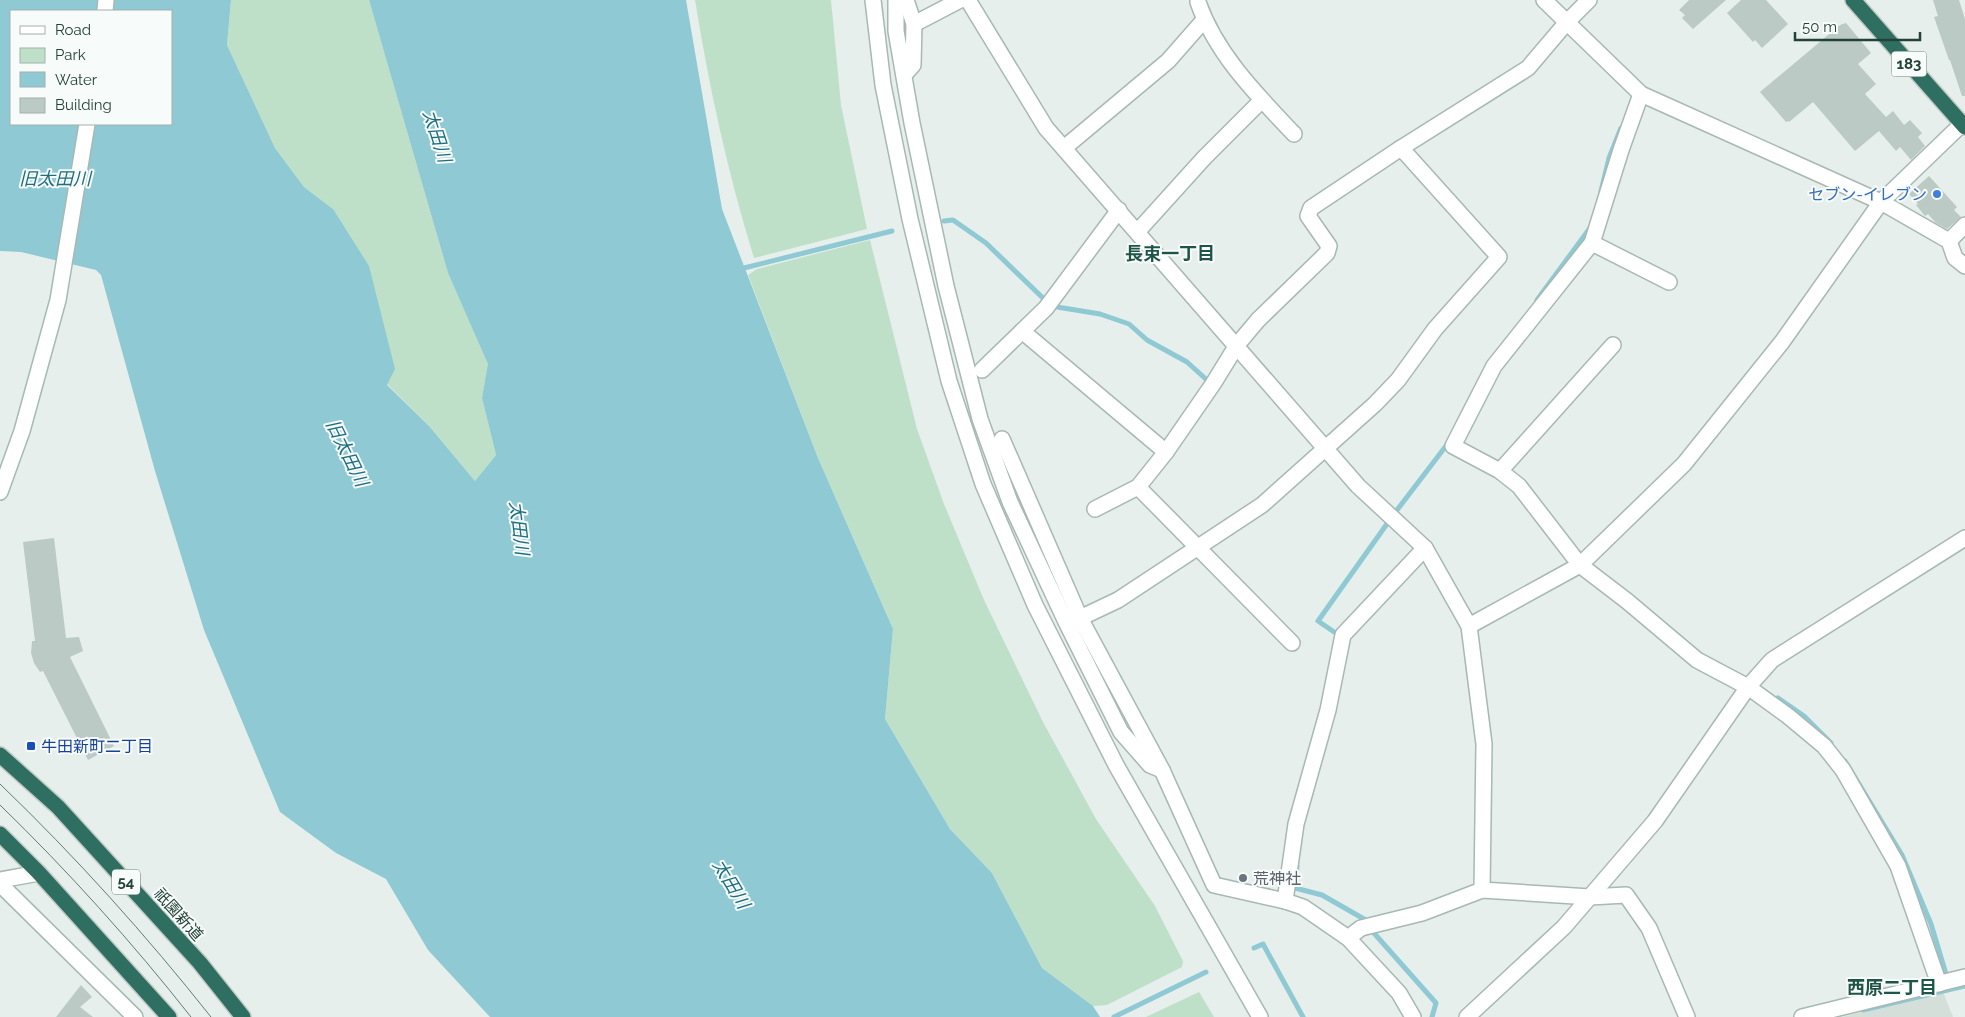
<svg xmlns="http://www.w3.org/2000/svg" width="1965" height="1017" font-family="Raleway,'Noto Sans JP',sans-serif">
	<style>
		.built { fill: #d4dfda }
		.green { fill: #bfe0c8 }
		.water { fill: #8ec9d4; fill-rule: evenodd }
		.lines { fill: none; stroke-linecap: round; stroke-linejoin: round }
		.stream { stroke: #8ec9d4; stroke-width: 5 }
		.building { fill: #bbcac4 }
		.street-casing { stroke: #a8b8b2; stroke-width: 18 }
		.secondary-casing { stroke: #a4bbb3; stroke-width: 18 }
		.highway-casing { stroke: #c2cac8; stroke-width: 18 }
		.street { stroke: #fff; stroke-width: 15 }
		.secondary { stroke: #fff; stroke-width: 15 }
		.highway { stroke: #2f6f62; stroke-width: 15 }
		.tram { stroke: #5f7d75; stroke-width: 1 }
		.shop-dot { fill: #3f7fe0; stroke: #f7fbf9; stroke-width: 2 }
		.transit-dot { fill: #1a4fb4; stroke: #f7fbf9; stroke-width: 2 }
		.worship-dot { fill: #6b7280; stroke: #f7fbf9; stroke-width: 2 }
		.labels { text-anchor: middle; stroke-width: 4; stroke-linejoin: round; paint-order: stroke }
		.shield { fill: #f7fbf9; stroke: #637a73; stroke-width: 1 }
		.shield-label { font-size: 15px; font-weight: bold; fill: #24423a }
		.shop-label { font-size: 16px; fill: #366cbe; stroke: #f7fbf9; text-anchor: end }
		.transit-label { font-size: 16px; fill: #164399; stroke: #f7fbf9; text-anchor: start }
		.worship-label { font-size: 16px; fill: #5b616d; stroke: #f7fbf9; text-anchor: start }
		.street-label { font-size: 16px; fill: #24423a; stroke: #f7fbf9 }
		.water-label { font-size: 18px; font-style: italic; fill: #1c6f80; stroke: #f7fbf9 }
		.neighbourhood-label { font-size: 18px; font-weight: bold; fill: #1f5548; stroke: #f7fbf9 }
	</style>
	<rect width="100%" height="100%" fill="#e6efeb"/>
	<path class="built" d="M1943 992 1953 1017H1842Z"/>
	<g class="green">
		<path d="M231 0H369L448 273 489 364 482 398 496 455 475 481 429 426 387 384 333 209 304 187 275 148 227 45Z"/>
		<path d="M695 0H831L841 105 867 229 754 258C728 174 709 87 695 0Z"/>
		<path d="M870 240 917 429 944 504 984 600 1043 722 1096 819 1155 906 1183 961 1182 967 1107 1005 1093 1006 1042 968 992 873 950 829 885 719 893 629 818 458 748 275 757 269Z"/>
		<path d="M1199 992 1214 1017H1146Z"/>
	</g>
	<path class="water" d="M0 0H231L227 45 275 148 304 187 333 209 369 266 395 369 387 385 429 426 475 481 496 455 482 398 488 364 448 273 369 0H686L722 209 818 458 893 629 885 719 950 829 992 873 1042 968 1093 1006 1100 1017H490L428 950 386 879 336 853 280 812 204 630 155 471 101 275 96 270 21 252 0 251ZM11 11H171V124H11Z"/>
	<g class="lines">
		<g class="stream">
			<path d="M1601 191 1609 158 1621 128"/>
			<path d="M944 221 953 220 986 243 1047 302"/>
			<path d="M740 269 892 231"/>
			<path d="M1537 300 1590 228"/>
			<path d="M1057 307 1100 314 1129 324 1147 340 1187 362 1208 381 1211 377"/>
			<path d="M1394 514 1449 442"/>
			<path d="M1340 636 1318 621 1389 521"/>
			<path d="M1778 698 1804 716 1831 743"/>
			<path d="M1845 761 1902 855 1931 924 1946 974"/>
			<path d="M1297 866 1295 888 1322 895 1364 919"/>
			<path d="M1373 932 1436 1003 1432 1017"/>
			<path d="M1254 948 1263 944 1303 1017"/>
			<path d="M1863 1010 1965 986"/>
			<path d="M1114 1017 1206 972"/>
		</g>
	</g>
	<g class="building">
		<path d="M1689 0H1726L1693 29 1682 18 1685 15 1679 10Z"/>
		<path d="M1741 0H1766L1788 24 1762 48 1755 40 1753 42 1727 13Z"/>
		<path d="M1933 0H1959L1965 19V96H1962L1950 60H1949L1934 17 1938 16Z"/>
		<path d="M1846 23 1871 53 1858 64 1876 84 1865 94 1886 117 1893 111 1904 125 1910 120 1922 133 1918 137 1925 146 1911 160 1900 147 1896 151 1879 131 1855 151 1813 102 1789 122 1788 121 1786 122 1760 92 1840 25Z"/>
		<path d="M1929 176 1957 207 1954 210 1961 217 1947 229 1936 223 1928 214 1925 216 1916 205 1918 204 1909 194Z"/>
		<path d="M54 538 66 638 79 637 83 651 70 657 114 746 88 760 43 671 40 672 34 663 31 653 32 641H35L23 542Z"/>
		<path d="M81 985 92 997 80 1007 93 1017H56Z"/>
	</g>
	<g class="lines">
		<g class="street-casing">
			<g id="street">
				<path d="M873 0 883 85 910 219 949 381 983 484 1035 605 1116 765 1260 1017"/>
				<path d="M896 0V31L912 123 946 286 980 419 1010 502 1067 624 1121 732 1150 765 1162 770"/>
				<path d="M968 0 1046 128 1358 486 1425 548 1469 626 1484 744 1482 890"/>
				<path d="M1544 0 1641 94 1881 202 1949 241 1955 258 1965 266"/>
				<path d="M1198 2C1216 54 1257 95 1294 134"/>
				<path d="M914 24 960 0"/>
				<path d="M904 75 913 65 914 24 906 0"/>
				<path d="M1641 94 1621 150 1592 243 1494 366 1453 446 1500 471 1519 486 1580 565 1627 601 1697 660 1748 687 1788 716 1824 746 1843 770 1898 866 1939 984"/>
				<path d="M1064 148 1168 61 1204 20"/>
				<path d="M1138 231 1204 158 1262 100"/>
				<path d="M1949 241 1965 225"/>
				<path d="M1592 243 1669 282"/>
				<path d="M1022 331 1166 452"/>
				<path d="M982 370 1046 308 1119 210"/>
				<path d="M1002 439 1080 618 1162 770 1214 885 1285 901 1303 907 1348 938 1399 993 1413 1017"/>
				<path d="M1500 471 1613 345"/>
				<path d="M1138 487 1292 643"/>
				<path d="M1095 509 1138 487 1166 452 1213 384 1237 345 1258 320 1327 253 1329 246 1308 216 1311 208 1401 148 1528 68 1567 22 1589 0"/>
				<path d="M1080 618 1118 600 1262 505 1375 404 1398 380 1435 329 1499 257 1401 148"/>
				<path d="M1469 626 1580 565 1684 464 1782 342 1881 202 1962 124"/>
				<path d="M0 880 39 873"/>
				<path d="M0 884 135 1017"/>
				<path d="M1285 901 1296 824 1328 710 1343 635 1425 548"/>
				<path d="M1348 938 1361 928 1422 913 1482 890 1590 897 1626 895 1649 928 1687 1017"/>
				<path d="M1467 1017 1564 927 1655 821 1748 687 1772 660 1965 538"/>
				<path d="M1802 1017 1965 977"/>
			</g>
		</g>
		<g class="secondary-casing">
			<g id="secondary">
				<path d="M105 11 106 0"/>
				<path d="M0 492 22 431 58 300 87 124"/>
			</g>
		</g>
		<g class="highway-casing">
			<g id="highway">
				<path d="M1853 0 1965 127"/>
				<path d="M0 755 58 807 200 963 243 1017"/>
				<path d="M0 834 39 873 169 1017"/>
			</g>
		</g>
		<use href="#street" class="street"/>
		<use href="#secondary" class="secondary"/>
		<use href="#highway" class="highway"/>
		<g class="tram">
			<path d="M0 784C76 857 146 935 211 1017"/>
			<path d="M0 805C68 871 132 942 191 1017"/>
		</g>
	</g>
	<circle class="shop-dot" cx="1937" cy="194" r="5"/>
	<rect class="transit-dot" x="26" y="741" width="10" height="10" rx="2.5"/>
	<circle class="worship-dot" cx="1243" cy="878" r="5"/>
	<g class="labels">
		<g class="shield">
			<rect x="1891.5" y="51.5" width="35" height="25" rx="4"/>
			<rect x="112" y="869.5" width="28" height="25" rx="4"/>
		</g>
		<g class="shield-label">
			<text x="1909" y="69">183</text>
			<text x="126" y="887">54</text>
		</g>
		<g class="shop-label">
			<text x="1927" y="200">セブン-イレブン</text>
		</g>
		<g class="transit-label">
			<text x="41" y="752">牛田新町二丁目</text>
		</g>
		<g class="worship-label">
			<text x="1253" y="884">荒神社</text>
		</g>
		<g class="street-label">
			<text transform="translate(179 914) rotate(48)" y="6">祇園新道</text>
		</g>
		<g class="water-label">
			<text transform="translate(437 136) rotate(72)" y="6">太田川</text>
			<text x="55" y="185">旧太田川</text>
			<text transform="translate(347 453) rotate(64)" y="6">旧太田川</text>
			<text transform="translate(519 528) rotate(83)" y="6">太田川</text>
			<text transform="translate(731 884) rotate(59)" y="6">太田川</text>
		</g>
		<g class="neighbourhood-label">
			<text x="1170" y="260">長束一丁目</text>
			<text x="1892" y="994">西原二丁目</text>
		</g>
	</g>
	<rect x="10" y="10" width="162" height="115" fill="#f7fbf9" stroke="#a3b1ad"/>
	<rect x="20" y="26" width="25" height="8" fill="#ffffff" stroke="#a3b1ad"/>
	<text x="55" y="35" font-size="15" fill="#24423a">Road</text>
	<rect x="20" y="48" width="25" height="15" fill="#bfe0c8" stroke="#a3b1ad"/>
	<text x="55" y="60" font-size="15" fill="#24423a">Park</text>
	<rect x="20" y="72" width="25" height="15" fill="#8ec9d4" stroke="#a3b1ad"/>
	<text x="55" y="85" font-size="15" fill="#24423a">Water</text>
	<rect x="20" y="98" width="25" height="15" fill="#bbcac4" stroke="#a3b1ad"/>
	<text x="55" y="110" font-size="15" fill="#24423a">Building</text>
	<path d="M1795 32v8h125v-8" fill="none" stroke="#24423a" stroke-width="2.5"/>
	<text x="1802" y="32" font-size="15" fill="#24423a" stroke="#f7fbf9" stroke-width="4" paint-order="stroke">50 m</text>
</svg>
